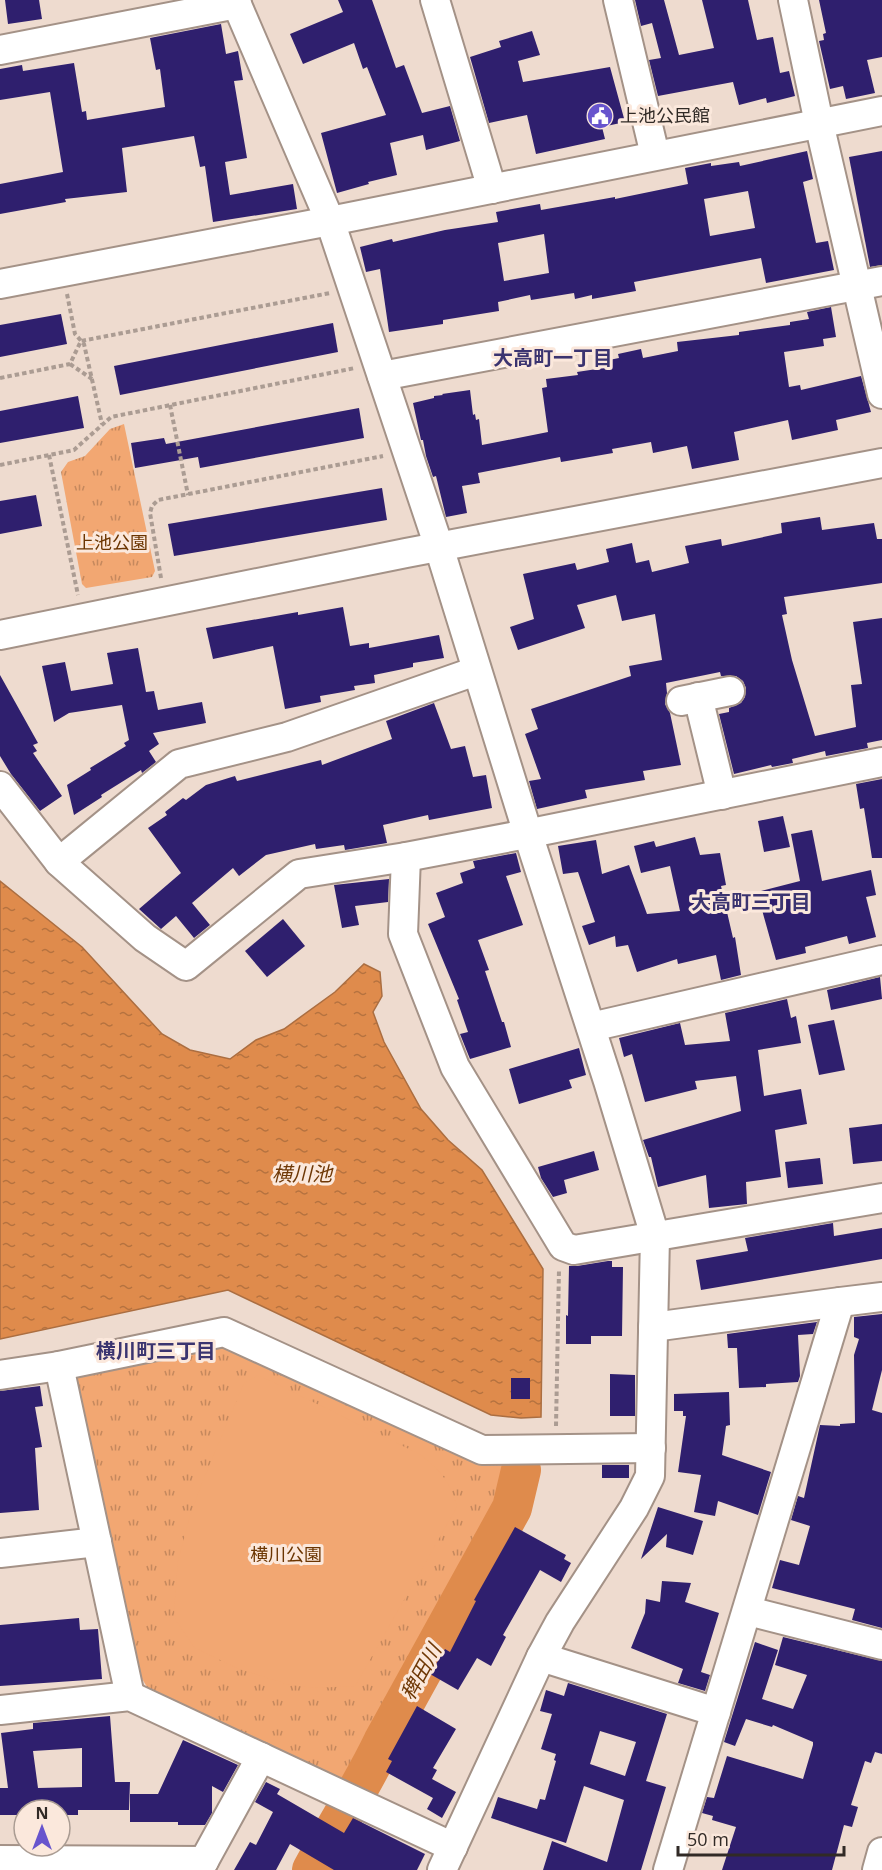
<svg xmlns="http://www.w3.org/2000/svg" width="882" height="1870" font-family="'Open Sans','Noto Sans JP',sans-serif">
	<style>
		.park { fill: url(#park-tufts) }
		.pitch { fill: #f2a772 }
		.water { fill: url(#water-ripples); stroke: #ab6e41; stroke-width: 1.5 }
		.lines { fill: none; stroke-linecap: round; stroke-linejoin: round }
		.river { stroke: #df8b4c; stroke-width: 40 }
		.building { fill: #2f1f6e; fill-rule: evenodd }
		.minor-casing { stroke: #a49287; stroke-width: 32 }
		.path { stroke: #ab9c93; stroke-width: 4; stroke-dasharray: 4.5 3; stroke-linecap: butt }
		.minor { stroke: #fff; stroke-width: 28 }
		.labels { text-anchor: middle; stroke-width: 6; stroke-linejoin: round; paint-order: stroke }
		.poi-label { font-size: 18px; fill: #312a26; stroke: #fbe8dc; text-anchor: start }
		.park-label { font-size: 18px; fill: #6b3501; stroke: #fbe8dc }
		.neighbourhood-label { font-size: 20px; font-weight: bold; fill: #3b3470; stroke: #fbe8dc }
		.water-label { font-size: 20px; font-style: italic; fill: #6f3806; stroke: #fbe8dc }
	</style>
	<defs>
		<pattern id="park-tufts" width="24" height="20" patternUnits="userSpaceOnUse" patternTransform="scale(1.5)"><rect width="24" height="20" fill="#f2a772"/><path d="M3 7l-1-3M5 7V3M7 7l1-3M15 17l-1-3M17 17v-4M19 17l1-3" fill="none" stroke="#c5885d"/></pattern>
		<pattern id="water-ripples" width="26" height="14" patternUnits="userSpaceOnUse" patternTransform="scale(1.5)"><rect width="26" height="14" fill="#df8b4c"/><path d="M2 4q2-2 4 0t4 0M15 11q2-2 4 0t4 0" fill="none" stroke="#b5723f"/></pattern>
	</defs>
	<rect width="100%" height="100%" fill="#eedbcf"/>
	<g class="park">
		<path d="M124 424 155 571 152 577 86 588 82 584 61 472 68 462 85 456 110 429Z"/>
		<path d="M215 1342 514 1460 501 1505 485 1545 440 1622 354 1785 147 1687 141 1677 76 1380 82 1368Z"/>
	</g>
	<path class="pitch" d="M258 1375 421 1455C441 1471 450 1482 457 1507L355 1686 314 1688 290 1685 239 1669 195 1648 176 1621 174 1610 178 1561 190 1516 202 1483 244 1383Z"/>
	<path class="water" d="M0 881 82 947 162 1034 190 1050 230 1059 256 1040 284 1029 335 992 364 964 380 972 382 996 373 1012 384 1042 421 1109 448 1140 482 1170 543 1269 541 1417 521 1418 491 1415 228 1290 0 1339Z"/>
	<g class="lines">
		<path class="river" d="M312 1870C335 1827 362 1786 383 1742L512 1508 521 1470"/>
	</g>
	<g class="building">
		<path d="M5 0H39L42 19 8 24Z"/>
		<path d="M338 0H372L396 68 404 65 422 113 450 106 460 141 426 150 423 135 390 143 397 175 368 182 369 184 337 193 321 133 386 115 367 67 363 69 354 43 303 64 290 34 343 12Z"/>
		<path d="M635 0H664L679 55 714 48 702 0H748L757 40 773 37 780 73 789 71 795 96 767 103 766 98 739 105 733 82 658 96 649 60 661 58 652 23 641 26Z"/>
		<path d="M819 0H882V57L867 60 875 93 846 99 843 86 830 89 819 41 824 40 823 34 826 33Z"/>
		<path d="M221 24 226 54 238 51 243 80 234 81 247 158 225 162 230 195 293 184 297 209 213 222 205 166 200 167 194 136 122 148 127 192 65 199 66 202 0 214V184L63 172 50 92 0 100V69L22 65 23 71 74 63 82 112 86 111 87 120 165 107 160 69 156 70 150 38Z"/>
		<path d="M532 31 540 55 518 61 523 82 610 67 625 122 602 127 605 139 536 154 527 115 489 123 470 57 501 47 499 41Z"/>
		<path d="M807 151 813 179 803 182 816 243 828 241 834 270 766 283 761 258 634 282 636 291 592 299V295L575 299 574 293 531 300 530 295 498 302 499 311 443 320V324L389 332 380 269 366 272 360 247 392 239 393 242 445 230 498 222 496 212 540 204 541 210 615 197V199L688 184 685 168 711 163V166L739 162 740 166ZM748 191 755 228 710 236 704 199ZM544 234 549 273 504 281 498 243Z"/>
		<path d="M882 151V265L870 267 849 157Z"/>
		<path d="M831 307 836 337 823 339 824 346 784 352 789 387 800 385 801 390 861 376 871 412 836 420 838 430 792 440 788 420 734 432 739 460 692 469 687 446 653 453 651 442 612 449 613 453 561 462 560 457 478 473 480 483 462 486 467 513 446 517 436 476 433 477 426 456 423 440H421L413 403 434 398V396L443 395 442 394 470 390 473 415 475 414 476 420 479 419 482 445 548 432 542 388 547 387 546 379 578 375 577 372 610 367 609 360 619 358 618 354 641 349 643 358 678 351 677 342 739 335V332L790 325V322L809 319 807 312Z"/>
		<path d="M61 314 67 344 0 357V325Z"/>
		<path d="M333 323 338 352 120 395 114 366Z"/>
		<path d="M78 396 84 428 0 443V411Z"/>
		<path d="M359 408 364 438 200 468 198 457 135 468 131 443 164 438 166 444Z"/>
		<path d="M382 488 387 520 174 556 168 524Z"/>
		<path d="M36 495 42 526 0 534V501Z"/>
		<path d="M820 517 822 530 874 523 877 539H882V583L784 597 787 614 782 615 792 660 815 736 856 727 851 685 862 684 853 622 882 618V740L867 743 868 748 826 756 825 751 792 759 793 763 772 767 771 765 734 774 719 714 729 712V708L741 703 745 697 746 688 743 681 736 676H721L720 672 666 683 667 693 665 704 670 713 681 765 643 771 645 780 585 790 587 798 537 809 529 781 541 779 525 734 538 729 531 709 631 676 629 666 662 660 655 614 622 621 616 595 577 605 585 628 518 650 510 627 534 619 523 574 575 563 577 570 609 562 606 549 632 543 636 563 649 560 652 572 689 563 685 546 721 539 722 546 782 533 781 523Z"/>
		<path d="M343 607 350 646 369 643V648L439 635 444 658 413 663V667L374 675 375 683 354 686 355 690 320 696 321 702 285 709 273 646 213 659 206 628 298 612V615Z"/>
		<path d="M138 648 146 692 154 691 158 710 202 702 206 723 153 733 159 744 149 751 156 762 142 773 141 770 101 795 102 797 74 815 67 785 91 770 90 768 126 746 124 743 129 740 122 705 69 713 54 722 42 666 65 662 71 691 113 684 107 653Z"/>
		<path d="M0 675 38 743 33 745 37 751 33 753 62 796 40 811 11 774 0 756Z"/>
		<path d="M434 703 451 749 465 746 473 777 486 775 492 808 429 820 428 815 383 825 387 843 345 850 344 845 316 849 315 844 266 855 239 876 233 868 192 903 210 925 194 938 176 916 161 929 139 909 181 873 148 828 167 815 165 812 183 798 186 800 206 785 235 776 237 781 321 760 322 765 392 739 386 721Z"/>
		<path d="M882 779V858H872L864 808 860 809 856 784Z"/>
		<path d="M783 816 790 847 764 852 758 821Z"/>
		<path d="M812 830 822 881 871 870 876 895 866 897 876 937 849 944 847 936 805 947 806 953 776 960 757 892 800 881 791 834Z"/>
		<path d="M695 837 700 855 720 853 726 885 721 886 733 938 735 937 741 975 721 980 716 955 678 964 677 959 637 972 628 945 616 947 615 936 589 945 582 926 595 922 578 872 563 874 558 846 596 840 602 874 629 865 647 914 680 911 670 866 641 873 634 846 654 841 656 847Z"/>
		<path d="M516 853 521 872 506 876 523 925 478 940 489 970 485 971 502 1022H504L511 1047 470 1059 460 1034 468 1032 457 1000 459 999 428 924 445 917 436 893 463 883 460 873 475 868 473 861Z"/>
		<path d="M389 879 388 902 355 906 359 925 342 928 334 885Z"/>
		<path d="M283 919 305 946 267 977 245 951Z"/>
		<path d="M880 977 882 999 831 1010 827 990Z"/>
		<path d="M787 999 791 1018 796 1016 801 1043 758 1050 764 1096 801 1089 807 1124 775 1130 781 1177 746 1182 747 1204 709 1208 706 1175 658 1187 651 1157H649L643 1140 741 1111 736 1076 695 1081 697 1089 645 1102 632 1054 624 1057 619 1038 680 1023 685 1045 730 1041 725 1013Z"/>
		<path d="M834 1020 845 1070 819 1075 808 1025Z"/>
		<path d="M579 1048 586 1075 569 1080 572 1088 519 1104 509 1069Z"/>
		<path d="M882 1124V1161L853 1164 849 1128Z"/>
		<path d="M594 1151 599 1170 564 1180 567 1193 553 1197 541 1178 538 1167Z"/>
		<path d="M820 1158 823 1184 788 1188 785 1162Z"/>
		<path d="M833 1223 834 1236 882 1228V1259L701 1290 696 1260 748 1251 745 1238Z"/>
		<path d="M608 1261H612V1267H623L622 1336H591V1344H566V1315L568 1316 569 1266H577Z"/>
		<path d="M882 1314V1370L872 1410 882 1413V1628L852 1620 855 1609 772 1588 780 1560 799 1565 810 1526 791 1520 798 1496 804 1498 820 1425 840 1426V1424L855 1423 854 1355 859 1339 854 1337V1317Z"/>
		<path d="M817 1322 813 1334 798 1335 800 1376 798 1382 766 1384V1387L739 1388 737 1348H728L727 1334Z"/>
		<path d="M610 1374 635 1375V1416H610Z"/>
		<rect x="511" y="1378" width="19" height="21"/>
		<path d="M40 1386 43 1406 35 1407 42 1447 35 1448 39 1510 0 1513V1391Z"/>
		<path d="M729 1392 730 1425 726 1426 722 1455 771 1472 758 1515 718 1501 715 1516 694 1512 701 1475 678 1472 686 1416H683V1411H674V1394Z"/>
		<rect x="602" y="1465" width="27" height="13"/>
		<path d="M658 1507 703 1521 693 1555 666 1547 667 1534 641 1559Z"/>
		<path d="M515 1527 566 1555 564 1559 571 1563 561 1582 540 1570 503 1635 506 1637 491 1666 477 1658 458 1690 430 1674 445 1649 450 1652 476 1601 474 1600Z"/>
		<path d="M662 1581 691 1583 685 1602 719 1613 701 1672 710 1675 705 1691 678 1683 683 1669 631 1648 645 1613 646 1599 660 1602Z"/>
		<path d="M79 1618 80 1630 98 1629 102 1679 0 1686V1625Z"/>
		<path d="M783 1637 882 1661V1754L875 1752 871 1763 865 1761 851 1805 858 1807 852 1827 844 1825 832 1870H722L736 1827 712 1820 713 1816 702 1813 707 1797 714 1798 727 1756 803 1779 813 1745V1742L773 1725 772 1727 746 1719 735 1746 724 1742 755 1642 778 1650 762 1699 793 1709 807 1675 775 1665Z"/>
		<path d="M568 1683 667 1714 646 1781 666 1787 641 1870H543L552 1841 607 1862 624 1800 584 1786 566 1843 491 1818 498 1797 537 1809 540 1799 545 1800 556 1761 554 1760 556 1754 541 1749 552 1714 540 1711 546 1690 564 1696ZM600 1731 636 1742 625 1776 590 1764Z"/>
		<path d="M417 1706 456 1729 433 1768 437 1770 432 1779 456 1792 442 1818 427 1809 433 1798 386 1772 392 1761 388 1759Z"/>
		<path d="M110 1716 115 1782H130L129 1810H78V1815H60V1810H24V1815H0V1788H8L1 1733 33 1729V1723ZM82 1748V1787L38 1788 33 1751Z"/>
		<path d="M183 1740 238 1765 223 1792 212 1786V1813L205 1825H178V1822H130V1794H158Z"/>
		<path d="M266 1782 280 1789 277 1794 344 1833 353 1818 425 1854 417 1870H334L290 1844 276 1870H234L250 1842 256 1845 273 1812 255 1802Z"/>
	</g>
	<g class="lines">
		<g class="minor-casing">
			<g id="minor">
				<path d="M235 0 330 221 439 547 528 834 608 1081 655 1236 650 1476 634 1508 560 1622 541 1657 442 1870"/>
				<path d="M435 0 492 189"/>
				<path d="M618 0 655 155"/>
				<path d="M793 0 819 123 882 394"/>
				<path d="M0 50 237 4"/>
				<path d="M0 284 330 221 882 111"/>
				<path d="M382 376 882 281"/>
				<path d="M0 635 406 553 882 463"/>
				<path d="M698 697 722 795"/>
				<path d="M681 701 730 691"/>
				<path d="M0 786 59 862 145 938 186 966 299 874 406 857 516 836 882 762"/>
				<path d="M406 857 403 934 455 1067 563 1246 574 1250 882 1198"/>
				<path d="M59 862 179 764 287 737 476 671"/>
				<path d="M591 1027 882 960"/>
				<path d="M653 1327 840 1302 882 1297"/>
				<path d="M59 1366 130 1696"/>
				<path d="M0 1375 59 1366 224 1332 482 1450 651 1448"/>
				<path d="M0 1553 97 1542"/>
				<path d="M748 1611 882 1645"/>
				<path d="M541 1657 716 1712"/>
				<path d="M0 1710 130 1696 453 1847"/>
				<path d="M0 1860 204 1861"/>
				<path d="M199 1870 261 1757"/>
				<path d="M668 1870 840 1302"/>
				<path d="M877 1870 882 1852"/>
			</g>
		</g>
		<g class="path">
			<path d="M67 294 75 334 84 344 102 424"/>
			<path d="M70 364 92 379"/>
			<path d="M0 378 70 364 81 341 330 293"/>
			<path d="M170 405 188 495"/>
			<path d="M49 455 78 595"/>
			<path d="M0 465 74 450 111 417 355 368"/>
			<path d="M161 578 150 513 152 506 158 500 383 456"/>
			<path d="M556 1426 559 1269"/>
		</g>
		<use href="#minor" class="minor"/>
	</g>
	<defs>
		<g id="civic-disc" transform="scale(1.35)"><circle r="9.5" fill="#6754cd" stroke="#fbe8dc"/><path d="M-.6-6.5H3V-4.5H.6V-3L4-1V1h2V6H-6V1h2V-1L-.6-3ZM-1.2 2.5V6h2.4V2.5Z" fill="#fff"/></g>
	</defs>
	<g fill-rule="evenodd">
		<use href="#civic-disc" x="600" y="116"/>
	</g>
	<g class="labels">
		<g class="poi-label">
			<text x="620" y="122">上池公民館</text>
		</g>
		<g class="park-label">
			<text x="112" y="549">上池公園</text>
			<text x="286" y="1561">横川公園</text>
		</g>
		<g class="neighbourhood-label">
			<text x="553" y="365">大高町一丁目</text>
			<text x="751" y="909">大高町三丁目</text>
			<text x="156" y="1358">横川町三丁目</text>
		</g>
		<g class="water-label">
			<text x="302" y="1181">横川池</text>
			<text transform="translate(421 1672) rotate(-61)" y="7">稗田川</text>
		</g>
	</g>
	<g transform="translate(42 1828)"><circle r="28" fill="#fbe8dc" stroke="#aa9c93" stroke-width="1.5"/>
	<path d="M0-4.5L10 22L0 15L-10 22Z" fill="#6754cd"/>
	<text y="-9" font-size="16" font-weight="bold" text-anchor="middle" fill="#312a26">N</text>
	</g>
	<path d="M678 1846v9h166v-9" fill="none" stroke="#312a26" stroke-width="3"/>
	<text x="687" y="1846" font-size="18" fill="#312a26" stroke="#fbe8dc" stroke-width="4.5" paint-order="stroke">50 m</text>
</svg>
